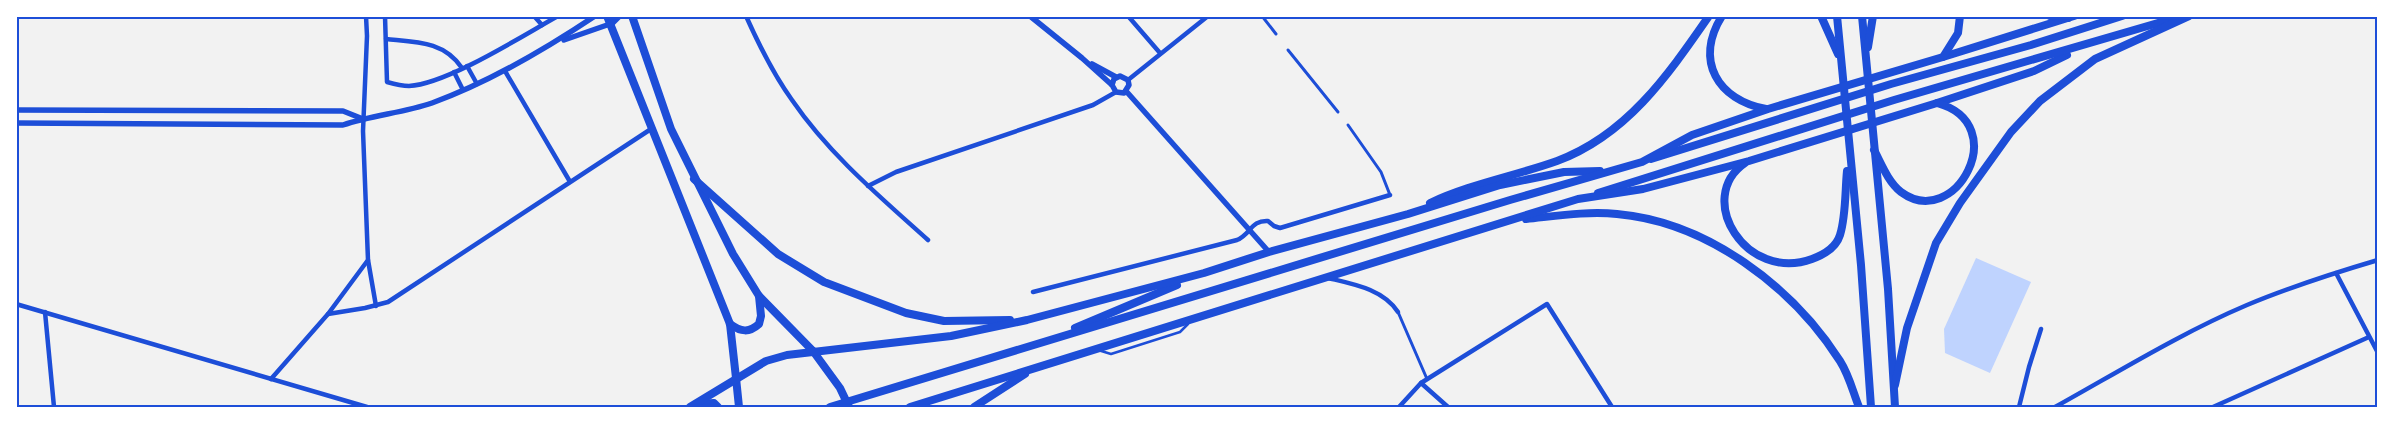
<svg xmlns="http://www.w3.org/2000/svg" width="2394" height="423" font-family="Arial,sans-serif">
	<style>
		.water { fill: #bfd3fe }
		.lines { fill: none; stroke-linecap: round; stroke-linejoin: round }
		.service { stroke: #1d4ed8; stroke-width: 2.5 }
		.pedestrian { stroke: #1d4ed8; stroke-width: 3 }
		.minor { stroke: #1d4ed8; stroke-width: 4.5 }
		.tertiary { stroke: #1d4ed8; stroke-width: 5.5 }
		.primary { stroke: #1d4ed8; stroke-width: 8 }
		.trunk { stroke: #1d4ed8; stroke-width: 8 }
		.neatline { fill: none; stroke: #1d4ed8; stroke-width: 2 }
	</style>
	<rect width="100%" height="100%" fill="#f2f2f2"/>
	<path class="water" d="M1976 258 2031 282 1990 373 1945 353 1944 329Z"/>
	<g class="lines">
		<path class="service" d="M1098 350 1111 354 1180 332 1188 324"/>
		<g class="pedestrian">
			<path d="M1262 16 1276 34"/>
			<path d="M1288 50 1338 112"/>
			<path d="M1348 125 1381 172 1390 195"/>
			<path d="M1398 312 1427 379"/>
		</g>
		<g class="minor">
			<path d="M385 16 387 82C394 84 402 86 409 86 447 84 522 36 558 16"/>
			<path d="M534 16 542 25"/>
			<path d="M746 16C759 45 773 74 792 100 829 154 879 196 928 240"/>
			<path d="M1128 16 1160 53"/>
			<path d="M386 39C416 42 444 41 462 68"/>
			<path d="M467 66 477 84"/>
			<path d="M505 71 569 180"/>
			<path d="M454 72 463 90"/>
			<path d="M1128 80 1208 16"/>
			<path d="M868 186 896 172 1093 105 1116 92"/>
			<path d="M368 260 376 306"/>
			<path d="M2336 273 2378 353"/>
			<path d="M1328 278C1353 284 1383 289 1398 312"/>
			<path d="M1033 292 1237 240C1251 234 1251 220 1268 221L1274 226 1280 228 1390 195"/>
			<path d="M16 304 367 407"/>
			<path d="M45 312 54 407"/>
			<path d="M328 314 365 308 388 302 651 129"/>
			<path d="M271 379 328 314 368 260 363 131 367 36 366 16"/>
			<path d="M1421 383 1448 407"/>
			<path d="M1399 407 1421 383 1547 304 1612 407"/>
			<path d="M2019 407 2029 367 2041 329"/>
			<path d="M2055 407C2118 372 2181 333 2247 305 2290 287 2334 273 2378 260"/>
			<path d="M2213 407 2369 337"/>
		</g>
		<g class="tertiary">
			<path d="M1030 16 1082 58 1112 85 1116 92 1124 93 1129 85 1128 80 1120 76 1114 79 1112 85"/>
			<path d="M564 40 610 24"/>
			<path d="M1092 64 1116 77"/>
			<path d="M1126 91 1269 252"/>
			<path d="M16 110 343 111 363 119"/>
			<path d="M16 123 343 125C372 115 403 113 432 103 490 82 544 50 595 16"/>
		</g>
		<g class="primary">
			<path d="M607 16 730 324 736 378"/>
			<path d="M632 16 671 129 733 254 759 296 813 351"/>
			<path d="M610 24 618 16"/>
			<path d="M1943 57 2074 16"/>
			<path d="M1937 103 2034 71 2067 55"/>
			<path d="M1651 159 1891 84 2031 45 2122 16"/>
			<path d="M1598 193 1894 100 2182 16"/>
			<path d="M730 324C741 332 749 333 759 324L761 316 759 296"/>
		</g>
		<g class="trunk">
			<path d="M1722 16C1694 61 1718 100 1766 109"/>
			<path d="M1821 16 1838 54"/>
			<path d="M1837 16 1861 265 1871 407"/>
			<path d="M1862 16 1888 289 1895 407"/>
			<path d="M2050 16 2068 18"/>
			<path d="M1868 47 1873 16"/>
			<path d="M1745 163C1694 198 1746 283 1812 259 1823 255 1836 248 1840 235 1846 216 1845 191 1847 171"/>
			<path d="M694 179 778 254 824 282 906 313 944 321 1010 320"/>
			<path d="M1430 203C1470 184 1515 176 1557 161 1627 135 1668 75 1709 16"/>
			<path d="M1526 219C1556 216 1587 211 1617 214 1707 222 1792 286 1840 361 1849 375 1853 392 1859 407"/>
			<path d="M1075 328 1177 285"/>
			<path d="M813 351 840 388 849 407"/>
			<path d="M736 378 739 407"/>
			<path d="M1895 385 1907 328 1936 243 1960 203 2011 132 2040 101 2095 59 2189 16"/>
			<path d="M697 404 714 403 718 407"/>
			<path d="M690 407 766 361 787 355 951 336 1027 320 1204 273 1269 252 1408 214 1500 185 1564 172 1600 171"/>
			<path d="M830 407 1510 200 1642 162 1692 135 1768 109 1943 57 1958 33 1960 16"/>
			<path d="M910 407 1578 199 1643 189 1749 161 1937 103C2014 124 1955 232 1901 192 1888 182 1881 163 1874 150"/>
			<path d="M974 407 1025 374"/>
		</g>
	</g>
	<rect width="2394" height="423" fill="none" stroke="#ffffff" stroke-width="35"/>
	<rect x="18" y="18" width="2358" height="388" class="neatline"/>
</svg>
